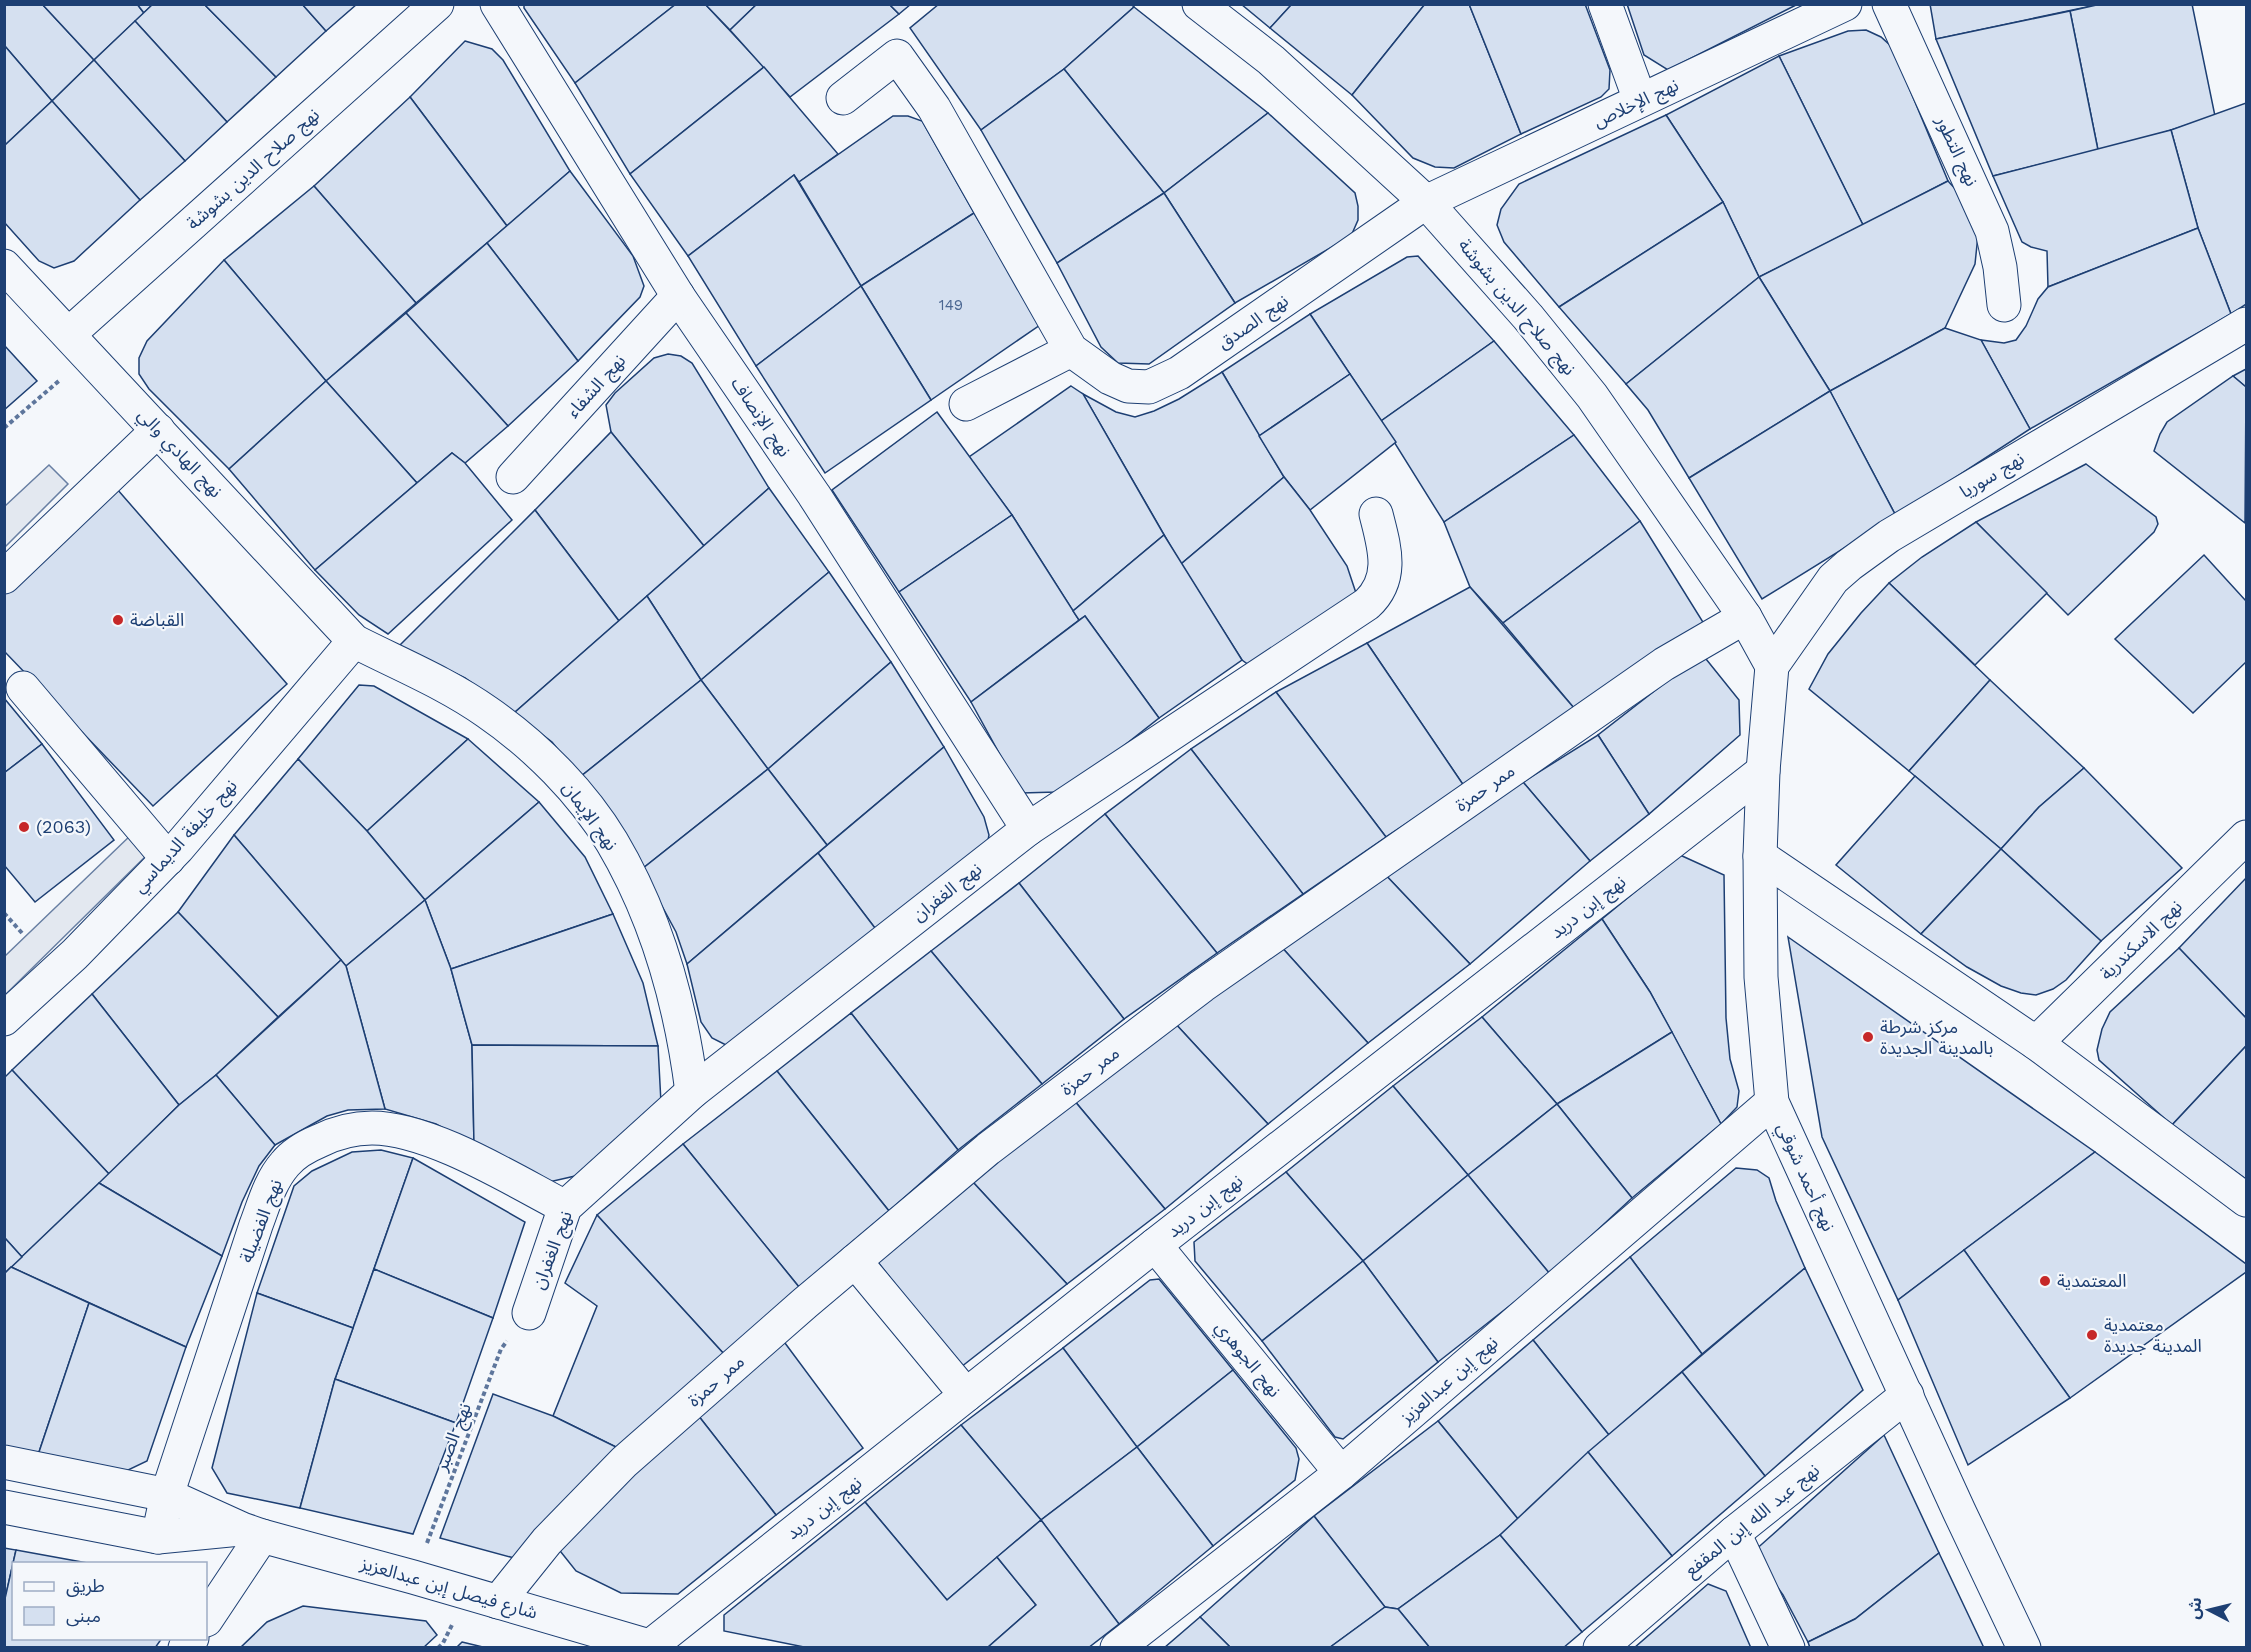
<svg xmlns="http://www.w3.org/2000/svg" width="2251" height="1652" font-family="'Work Sans','Noto Sans Arabic',sans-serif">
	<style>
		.parking { fill: #e3e8f0; stroke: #687fa3; stroke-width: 1.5 }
		.building { fill: #d5e0f0; stroke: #1d3f73; stroke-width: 1.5 }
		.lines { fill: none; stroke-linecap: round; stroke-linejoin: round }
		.minor-casing { stroke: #1d3f73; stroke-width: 35 }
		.major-casing { stroke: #1d3f73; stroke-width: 35 }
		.path { stroke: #5e769c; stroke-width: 4; stroke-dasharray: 4.5 3; stroke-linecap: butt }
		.minor { stroke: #f4f7fb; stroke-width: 33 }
		.major { stroke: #f4f7fb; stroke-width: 33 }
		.poi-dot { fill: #c62828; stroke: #f4f7fb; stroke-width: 2 }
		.labels { text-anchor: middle; stroke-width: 4.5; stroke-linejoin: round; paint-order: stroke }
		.number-label { font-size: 15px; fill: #4b6792 }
		.street-label { font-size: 18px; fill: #1d3f73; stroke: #f4f7fb }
		.poi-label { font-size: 18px; fill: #1d3f73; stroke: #f4f7fb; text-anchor: start }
	</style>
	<rect width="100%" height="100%" fill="#f4f7fb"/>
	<g class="parking">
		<path d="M49 465 68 484 5 547V506Z"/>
		<path d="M133 833 150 852 5 995V956Z"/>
	</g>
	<g class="building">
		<path d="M4 4H42L94 60 52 101 4 45Z"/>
		<path d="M42 4H137L144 13 94 60Z"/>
		<path d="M137 4H153L144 13Z"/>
		<path d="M153 4H204L276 77 227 122 135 21Z"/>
		<path d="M204 4H302L326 31 276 77Z"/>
		<path d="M302 4H357L326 31Z"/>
		<path d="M524 4H676L575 83 524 8Z"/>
		<path d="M676 4H705L764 67 630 174 575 83Z"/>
		<path d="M705 4H757L730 30Z"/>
		<path d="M757 4H889L899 14 790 97 730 30Z"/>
		<path d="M889 4H911L899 14Z"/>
		<path d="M939 4H1131L1134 7 1064 69 981 130 910 28Z"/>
		<path d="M1241 4H1292L1270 28Z"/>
		<path d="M1292 4H1425L1352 95 1270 28Z"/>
		<path d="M1425 4H1469L1521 134 1454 168 1435 167 1413 158 1352 95Z"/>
		<path d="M1469 4H1585L1610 70 1609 89 1601 97 1521 134Z"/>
		<path d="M1627 4 1796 5 1668 70 1644 55Z"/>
		<path d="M1930 4H2101L1936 39Z"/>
		<path d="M2101 4H2192L2215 116 2115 148 2098 150 2070 11Z"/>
		<path d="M1134 7 1268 113 1164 193 1064 69Z"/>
		<path d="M2070 11 2098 150 1993 176 1936 39Z"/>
		<path d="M135 21 227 122 185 161 94 60Z"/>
		<path d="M1866 30 1881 37 1892 47 1948 181 1863 225 1779 56 1848 31Z"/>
		<path d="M465 41 492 49 503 60 570 171 507 226 410 97Z"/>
		<path d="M4 45 52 101 4 146Z"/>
		<path d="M1779 56 1863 225 1759 277 1723 202 1666 115Z"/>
		<path d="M94 60 185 161 140 200 52 101Z"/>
		<path d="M764 67 838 154 799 182 794 175 688 256 630 174Z"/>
		<path d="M1064 69 1164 193 1057 263 981 130Z"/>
		<path d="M410 97 507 226 416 303 314 186Z"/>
		<path d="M52 101 140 200 74 261 54 268 39 261 4 222V146Z"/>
		<path d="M2246 103V304L2231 314 2198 228 2171 130Z"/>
		<path d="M1268 113 1355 193 1358 206V220L1351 236 1235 303 1164 193Z"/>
		<path d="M1666 115 1723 202 1559 307 1504 242 1497 225 1501 209 1519 184Z"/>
		<path d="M893 116H908L922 121 974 213 861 286 799 182Z"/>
		<path d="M2171 130 2198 228 2048 287 2047 251 2031 247 2022 242 1993 176Z"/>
		<path d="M570 171 633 256 644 286 640 297 578 361 487 243Z"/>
		<path d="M794 175 861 286 756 366 688 256Z"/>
		<path d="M1948 181 1958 192 1978 235 1975 264 1945 328 1830 391 1759 277Z"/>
		<path d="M314 186 416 303 326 381 224 260Z"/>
		<path d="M1164 193 1235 303 1149 364 1118 363 1101 347 1057 263Z"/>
		<path d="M1723 202 1759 277 1626 384 1559 307Z"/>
		<path d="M974 213 1040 325 931 400 861 286Z"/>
		<path d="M2198 228 2231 314 2030 429 1981 340 2004 343 2016 340 2026 326 2038 299 2048 287Z"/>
		<path d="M487 243 578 361 508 426 406 313Z"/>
		<path d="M1418 256 1494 341 1381 421 1310 314 1407 257Z"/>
		<path d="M224 260 326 381 229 469 149 389 139 374V358L147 341Z"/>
		<path d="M1759 277 1830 391 1689 478 1648 410 1626 384Z"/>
		<path d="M861 286 931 400 825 473 756 366Z"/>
		<path d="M406 313 508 426 465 463 452 453 417 483 326 381Z"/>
		<path d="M1310 314 1350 374 1259 436 1222 372Z"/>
		<path d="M1945 328 1981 340 2030 429 1896 516 1830 391Z"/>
		<path d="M1494 341 1574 435 1444 522 1381 421Z"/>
		<path d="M4 345 37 381 4 410Z"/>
		<path d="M668 354 681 356 692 363 769 488 704 546 611 432 606 405 615 393 654 358Z"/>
		<path d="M2246 369V387L2233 376Z"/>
		<path d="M1222 372 1284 477 1181 564 1083 394 1116 412 1135 417 1154 411 1179 399Z"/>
		<path d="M1350 374 1396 442 1310 510 1284 477 1259 436Z"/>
		<path d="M2233 376 2246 387 2245 523 2154 451 2160 434 2167 422Z"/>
		<path d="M326 381 417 483 315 570 229 469Z"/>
		<path d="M1071 386 1083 394 1164 535 1073 611 1012 515 969 457Z"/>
		<path d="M1830 391 1896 516 1762 599 1689 478Z"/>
		<path d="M937 412 1012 515 899 592 832 490Z"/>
		<path d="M611 432 704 546 619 621 535 510Z"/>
		<path d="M1574 435 1640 521 1503 623 1470 587 1444 522Z"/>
		<path d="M452 453 465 463 512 520 388 634 359 615 315 570Z"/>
		<path d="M2086 464 2156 517 2158 524 2154 532 2068 615 1976 522Z"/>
		<path d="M1284 477 1310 510 1347 566 1356 593 1249 665 1242 660 1181 564Z"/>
		<path d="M769 488 829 572 701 680 647 596Z"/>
		<path d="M117 489 287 684 153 806 4 651V590Z"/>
		<path d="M535 510 619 621 514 713 465 678 399 646Z"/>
		<path d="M1012 515 1079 620 971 702 899 592Z"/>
		<path d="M1640 521 1706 627 1574 708 1503 623Z"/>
		<path d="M1976 522 2047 593 1975 665 1889 583 1922 557Z"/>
		<path d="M1164 535 1242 660 1159 718 1085 616 1079 620 1073 611Z"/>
		<path d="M2204 555 2246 601V662L2193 713 2115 639Z"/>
		<path d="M829 572 891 662 768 769 701 680Z"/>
		<path d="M1889 583 1990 680 1909 771 1809 689 1828 654 1861 613Z"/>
		<path d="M1470 587 1574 708 1464 786 1367 643Z"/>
		<path d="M647 596 701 680 580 777 552 742 514 713Z"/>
		<path d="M1085 616 1159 718 1074 785 1057 792 1021 793 971 702Z"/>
		<path d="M1367 643 1464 786 1386 837 1276 692Z"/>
		<path d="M1702 654 1739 700 1740 735 1649 814 1598 735Z"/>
		<path d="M891 662 944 747 827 845 768 769Z"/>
		<path d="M701 680 768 769 642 869 580 777Z"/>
		<path d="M1990 680 2084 768 2039 807 2001 849 1909 771Z"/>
		<path d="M359 685 374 686 468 739 367 831 298 759Z"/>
		<path d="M1276 692 1386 837 1303 894 1191 749Z"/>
		<path d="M4 698 42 744 4 773Z"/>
		<path d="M1598 735 1649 814 1590 861 1523 782Z"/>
		<path d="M468 739 539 802 425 900 367 831Z"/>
		<path d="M42 744 114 840 35 902 4 865V773Z"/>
		<path d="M944 747 984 817 989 835 986 851 878 932 818 853Z"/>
		<path d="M1191 749 1303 894 1217 953 1105 814Z"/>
		<path d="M298 759 367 831 425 900 346 966 234 835Z"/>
		<path d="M2084 768 2182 868 2101 941 2001 849 2039 807Z"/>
		<path d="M768 769 827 845 687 964 676 932 642 869Z"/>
		<path d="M1915 776 2001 849 1921 934 1836 865Z"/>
		<path d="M1523 782 1590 861 1470 964 1380 869Z"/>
		<path d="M539 802 585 857 613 914 451 969 425 900Z"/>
		<path d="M1105 814 1217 953 1124 1019 1019 883Z"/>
		<path d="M234 835 341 960 278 1017 178 912Z"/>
		<path d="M2001 849 2101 941 2066 980 2053 989 2036 995 2021 993 2001 986 1967 967 1921 934Z"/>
		<path d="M818 853 878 932 732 1048 712 1038 701 1022 687 964Z"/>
		<path d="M1680 855 1724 875 1726 1018 1730 1059 1739 1091 1737 1107 1721 1124 1650 992 1602 919Z"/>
		<path d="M1380 869 1470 964 1368 1043 1278 943Z"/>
		<path d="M2246 878V1018L2179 948Z"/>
		<path d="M1019 883 1124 1019 1042 1084 931 951Z"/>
		<path d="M425 900 451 969 472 1045 474 1145 436 1124 385 1109 346 966Z"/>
		<path d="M178 912 278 1017 216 1075 179 1105 92 994Z"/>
		<path d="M613 914 643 983 658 1046 472 1045 451 969Z"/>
		<path d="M1602 919 1650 992 1672 1032 1557 1104 1482 1017Z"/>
		<path d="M1788 937 2095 1152 1898 1300 1822 1137Z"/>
		<path d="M1278 943 1368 1043 1268 1124 1173 1021Z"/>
		<path d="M2179 948 2246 1018V1046L2172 1125 2099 1060 2097 1050 2102 1029 2110 1012Z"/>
		<path d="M931 951 1042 1084 958 1150 851 1013Z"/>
		<path d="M341 960 346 966 385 1109 348 1110 327 1116 275 1145 216 1075Z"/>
		<path d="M92 994 179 1105 109 1174 12 1070Z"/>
		<path d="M851 1013 958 1150 889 1211 777 1071Z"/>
		<path d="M1482 1017 1557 1104 1468 1175 1393 1086Z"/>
		<path d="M1173 1021 1268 1124 1165 1209 1073 1099Z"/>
		<path d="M1672 1032 1721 1124 1632 1198 1557 1104Z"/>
		<path d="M472 1045 658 1046 661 1103 575 1176 549 1182 474 1145Z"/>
		<path d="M2246 1046V1179L2172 1125Z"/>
		<path d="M12 1070 109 1174 22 1257 4 1237V1078Z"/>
		<path d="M777 1071 889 1211 799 1287 683 1144Z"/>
		<path d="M216 1075 275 1145 259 1166 242 1202 222 1256 99 1183 179 1105Z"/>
		<path d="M1393 1086 1468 1175 1363 1261 1286 1172Z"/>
		<path d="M1073 1099 1165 1209 1067 1284 972 1181Z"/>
		<path d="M1557 1104 1632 1198 1550 1274 1468 1175Z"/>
		<path d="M683 1144 799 1287 724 1354 597 1215Z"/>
		<path d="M381 1150 413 1158 353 1328 257 1293 294 1186 312 1171 352 1152Z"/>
		<path d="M2095 1152 2246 1264V1272L2070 1398 1964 1250Z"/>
		<path d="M413 1158 525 1222 493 1318 374 1269Z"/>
		<path d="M1736 1168 1757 1170 1769 1178 1776 1201 1805 1268 1702 1354 1630 1257Z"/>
		<path d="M1286 1172 1363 1261 1262 1341 1195 1261 1194 1242Z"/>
		<path d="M1468 1175 1550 1274 1438 1362 1363 1261Z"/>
		<path d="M972 1181 1067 1284 961 1367 877 1261Z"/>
		<path d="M99 1183 222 1256 186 1347 11 1267Z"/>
		<path d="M597 1215 724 1354 618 1448 553 1416 597 1306 565 1283Z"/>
		<path d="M4 1237 22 1257 4 1274Z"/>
		<path d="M1964 1250 2070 1398 1968 1465 1898 1300Z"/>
		<path d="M1630 1257 1702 1354 1609 1435 1533 1340Z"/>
		<path d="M1363 1261 1438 1362 1343 1439 1335 1437 1262 1341Z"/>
		<path d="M11 1267 89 1303 38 1455 4 1448V1274Z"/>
		<path d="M1805 1268 1863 1390 1765 1476 1682 1372Z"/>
		<path d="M374 1269 493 1318 456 1423 335 1379Z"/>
		<path d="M1159 1279 1233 1370 1137 1447 1063 1348 1150 1280Z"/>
		<path d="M257 1293 353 1328 335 1379 300 1508 227 1493 212 1468Z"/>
		<path d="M89 1303 186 1347 147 1461 124 1472 38 1455Z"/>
		<path d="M782 1339 863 1448 776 1515 694 1410Z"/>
		<path d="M1533 1340 1609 1435 1518 1519 1438 1421Z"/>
		<path d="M1063 1348 1137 1447 1041 1520 961 1425Z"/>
		<path d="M1233 1370 1296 1448 1299 1459 1295 1480 1213 1546 1137 1447Z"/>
		<path d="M1682 1372 1765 1476 1672 1556 1588 1452Z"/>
		<path d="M335 1379 456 1423 413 1534 300 1508Z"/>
		<path d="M493 1394 553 1416 618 1448 514 1558 440 1538Z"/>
		<path d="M694 1410 776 1515 678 1594 621 1593 576 1571 553 1542Z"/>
		<path d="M1438 1421 1518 1519 1500 1535 1398 1609 1385 1607 1314 1516Z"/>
		<path d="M961 1425 1041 1520 947 1600 865 1502Z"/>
		<path d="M1884 1435 1939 1553 1855 1619 1808 1642 1783 1595 1753 1552Z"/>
		<path d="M1137 1447 1213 1546 1119 1624 1041 1520Z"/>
		<path d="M1588 1452 1672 1556 1582 1632 1500 1535Z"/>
		<path d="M865 1502 947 1600 997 1557 1036 1605 987 1648H809L724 1631V1615Z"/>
		<path d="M1314 1516 1385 1607 1329 1648H1231L1200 1617Z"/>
		<path d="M1041 1520 1119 1624 1088 1648H987L1036 1605 997 1557Z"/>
		<path d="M1500 1535 1582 1632 1563 1648H1430L1398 1609Z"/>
		<path d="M4 1548 16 1550 4 1603Z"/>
		<path d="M16 1550 93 1564H14V1638H162L155 1648H4V1603Z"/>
		<path d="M1939 1553 1984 1648H1810L1808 1642 1855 1619Z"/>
		<path d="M1708 1584 1726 1591 1751 1648H1634Z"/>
		<path d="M303 1606 426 1621 437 1635 423 1648H240L267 1622Z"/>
		<path d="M1385 1607 1398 1609 1430 1648H1329Z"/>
		<path d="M1200 1617 1231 1648H1164Z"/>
		<path d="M462 1642 487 1648H456Z"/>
	</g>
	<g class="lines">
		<g class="minor-casing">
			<g id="minor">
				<path d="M497 4 678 296 814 495 1028 829"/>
				<path d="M1199 4 1271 60 1426 202 1528 317 1592 396 1649 478 1745 617 1772 666"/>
				<path d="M1605 4 1640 100"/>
				<path d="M1889 4 1992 231 2000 267 2004 305"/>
				<path d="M843 98 897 56 934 108 1071 350 1110 378 1128 386 1149 387 1179 373 1426 202 1845 4"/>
				<path d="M4 266 354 641C399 664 446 683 487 712 535 745 582 792 612 842 657 918 681 1005 692 1092"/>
				<path d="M69 334 437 4"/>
				<path d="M966 404 1071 350"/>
				<path d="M513 477 678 296"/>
				<path d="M4 577 158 430"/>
				<path d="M23 688 168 859"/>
				<path d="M1760 856 2036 1043 2246 1200"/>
				<path d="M4 1019 75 954 178 848 354 641"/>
				<path d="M2036 1043 2246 837"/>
				<path d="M1155 1245 1341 1473"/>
				<path d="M855 1261 966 1395"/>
				<path d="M529 1313 565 1207 692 1092 1028 829 1367 604C1395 578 1384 546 1376 514"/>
				<path d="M1734 1533 1788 1648"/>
				<path d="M158 1537 167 1495 256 1225C264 1204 270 1181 285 1164 294 1153 307 1146 319 1141 335 1133 354 1128 372 1128 430 1128 513 1180 565 1207"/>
				<path d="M498 1602 547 1541 624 1462 805 1303 988 1149 1202 986 1664 664 1745 617"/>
				<path d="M206 1620 262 1536"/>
				<path d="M185 1648 192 1638"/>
				<path d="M648 1648 1155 1245 1763 771"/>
				<path d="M1117 1648 1341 1473 1772 1102"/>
				<path d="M1600 1648 1734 1533 1907 1395"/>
				<path d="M2024 1648 1959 1511 1772 1102 1761 977 1760 856 1763 771 1772 666 1833 579 1849 565 1889 536 2246 324"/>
			</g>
		</g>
		<g class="major-casing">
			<g id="major">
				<path d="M4 1462 167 1495 242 1529 262 1536 413 1577 656 1648"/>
				<path d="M4 1507 158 1537 240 1529"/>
			</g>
		</g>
		<g class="path">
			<path d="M4 428 60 380"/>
			<path d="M4 913 22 933"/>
			<path d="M427 1543 501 1349 507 1341"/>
			<path d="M438 1648 443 1643 452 1625"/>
		</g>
		<use href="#minor" class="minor"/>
		<use href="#major" class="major"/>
	</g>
	<g class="poi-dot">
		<circle cx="118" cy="620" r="6"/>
		<circle cx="24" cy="827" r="6"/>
		<circle cx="1868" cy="1037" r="6"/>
		<circle cx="2045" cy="1281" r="6"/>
		<circle cx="2092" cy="1335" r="6"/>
	</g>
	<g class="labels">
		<g class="number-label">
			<text x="951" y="310">149</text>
		</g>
		<g class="street-label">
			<text transform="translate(1636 103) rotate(-25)" y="6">نهج الإخلاص</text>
			<text transform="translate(1957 151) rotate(65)" y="6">نهج التطور</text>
			<text transform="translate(253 169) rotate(-42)" y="6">نهج صلاح الدين بشوشة</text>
			<text transform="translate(1517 307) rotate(50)" y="6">نهج صلاح الدين بشوشة</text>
			<text transform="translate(1253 322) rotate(-35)" y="6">نهج الصدق</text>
			<text transform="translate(596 386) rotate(-48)" y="6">نهج الشفاء</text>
			<text transform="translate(761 417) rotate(56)" y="6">نهج الإنصاف</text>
			<text transform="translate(180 453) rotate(47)" y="6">نهج الهادي والي</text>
			<text transform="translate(1992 475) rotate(-31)" y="6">نهج سوريا</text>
			<text transform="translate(1485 788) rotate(-35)" y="6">ممر حمزة</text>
			<text transform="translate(590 816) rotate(54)" y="6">نهج الإيمان</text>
			<text transform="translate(185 836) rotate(-48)" y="6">نهج خليفة الديماسي</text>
			<text transform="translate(947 892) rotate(-38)" y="6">نهج الغفران</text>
			<text transform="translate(1588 907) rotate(-38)" y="6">نهج إبن دريد</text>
			<text transform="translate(2141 940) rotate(-44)" y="6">نهج الاسكندرية</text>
			<text transform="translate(1090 1071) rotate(-37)" y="6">ممر حمزة</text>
			<text transform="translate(1806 1177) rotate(66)" y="6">نهج أحمد شوقي</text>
			<text transform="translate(1205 1206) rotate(-38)" y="6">نهج إبن دريد</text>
			<text transform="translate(261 1221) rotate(-69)" y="6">نهج الفضيلة</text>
			<text transform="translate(552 1250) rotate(-69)" y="6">نهج الغفران</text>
			<text transform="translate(1248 1359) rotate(51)" y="6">نهج الجوهري</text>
			<text transform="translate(1449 1380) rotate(-41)" y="6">نهج إبن عبدالعزيز</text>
			<text transform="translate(716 1381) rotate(-41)" y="6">ممر حمزة</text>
			<text transform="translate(453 1437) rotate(-69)" y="6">نهج الصبر</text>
			<text transform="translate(824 1508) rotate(-38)" y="6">نهج إبن دريد</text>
			<text transform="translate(1752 1520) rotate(-39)" y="6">نهج عبد الله إبن المقفع</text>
			<text transform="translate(449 1588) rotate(16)" y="6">شارع فيصل إبن عبدالعزيز</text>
		</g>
		<g class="poi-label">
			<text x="130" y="626">القباضة</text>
			<text x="36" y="833">(2063)</text>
			<text x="1880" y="1033">مركز شرطة<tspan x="1880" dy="21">بالمدينة الجديدة</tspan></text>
			<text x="2057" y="1287">المعتمدية</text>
			<text x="2104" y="1331">معتمدية<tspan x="2104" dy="21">المدينة جديدة</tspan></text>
		</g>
	</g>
	<rect width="2251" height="1652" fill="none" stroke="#1d3f73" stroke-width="12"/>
	<rect x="12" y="1562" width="195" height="78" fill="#f4f7fb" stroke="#9eadc5" stroke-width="1.5"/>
	<rect x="24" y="1582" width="30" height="9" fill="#f4f7fb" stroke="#9eadc5" stroke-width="1.5"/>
	<text x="66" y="1592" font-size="18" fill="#1d3f73">طريق</text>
	<rect x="24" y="1607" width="30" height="18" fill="#d5e0f0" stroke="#9eadc5" stroke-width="1.5"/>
	<text x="66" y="1622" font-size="18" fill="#1d3f73">مبنى</text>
	<g transform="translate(2209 1610) rotate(277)" stroke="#f4f7fb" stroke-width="4.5" paint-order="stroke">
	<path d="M0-4.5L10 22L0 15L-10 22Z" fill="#1d3f73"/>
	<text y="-9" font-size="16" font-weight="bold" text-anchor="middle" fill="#1d3f73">ش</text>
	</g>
</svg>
